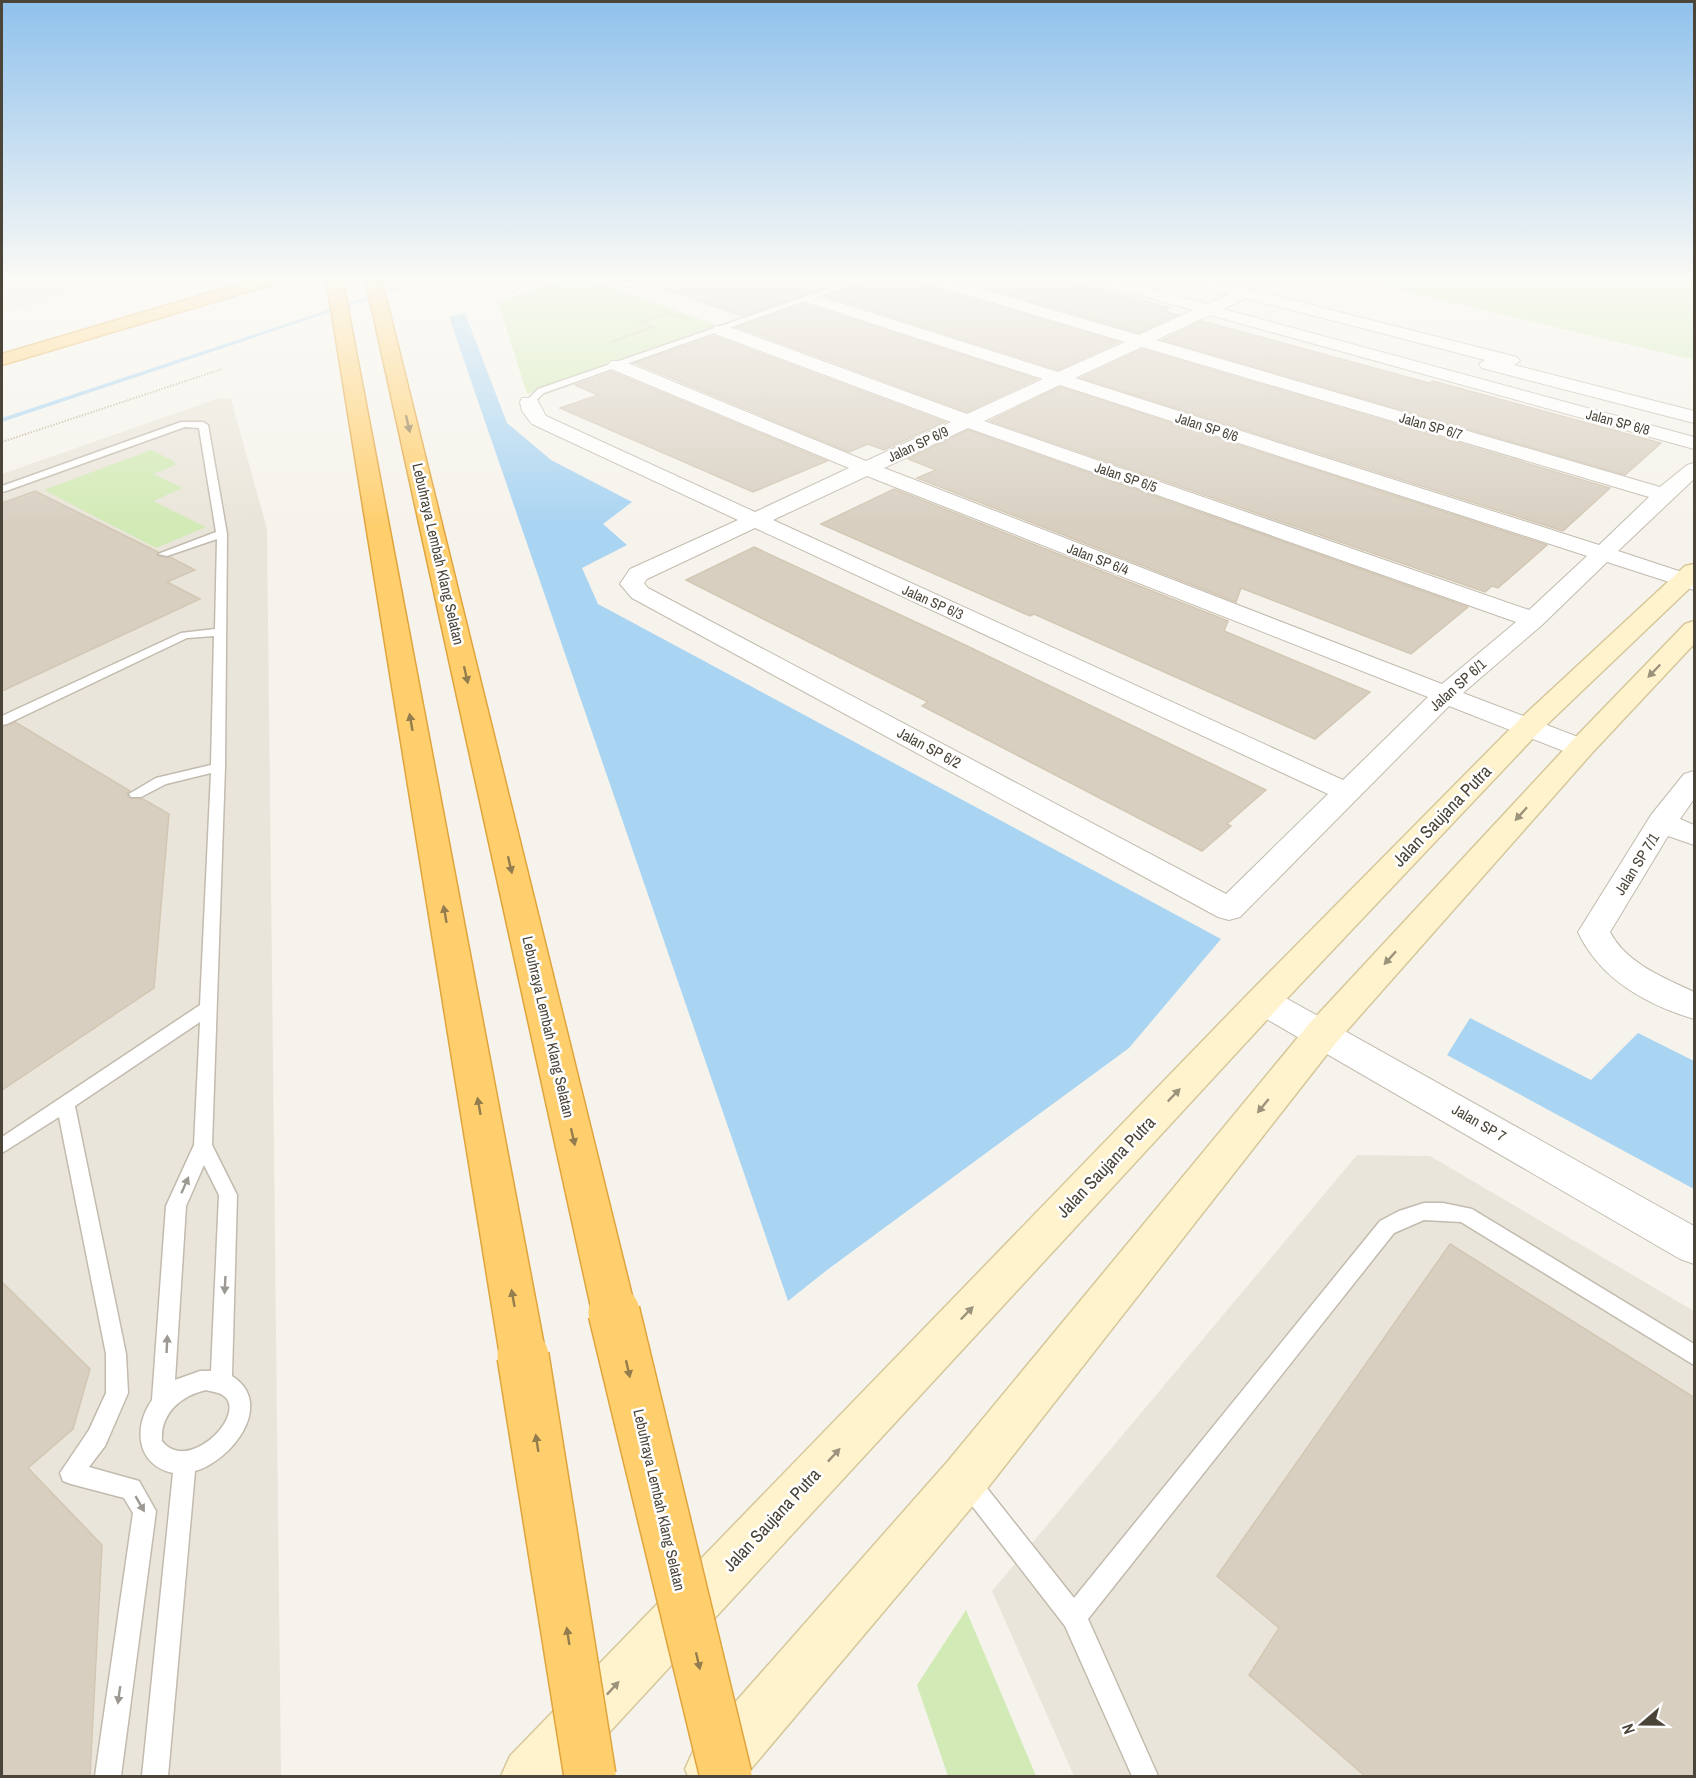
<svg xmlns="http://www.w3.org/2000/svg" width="1696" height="1778" font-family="'Archivo Narrow',sans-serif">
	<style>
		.residential { fill: #eae5da }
		.green { fill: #d2eab5 }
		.water { fill: #a9d4f2 }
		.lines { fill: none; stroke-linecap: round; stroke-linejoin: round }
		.stream { fill: #a9d4f2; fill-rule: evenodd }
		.building { fill: #d8cfc1; stroke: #d3c7b4; stroke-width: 1.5 }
		.lane-casing { stroke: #c2bbae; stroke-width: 3 }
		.street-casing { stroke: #c2bbae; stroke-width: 2 }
		.secondary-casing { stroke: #d6c79b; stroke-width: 3 }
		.highway-casing { stroke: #e0a43c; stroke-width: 3 }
		.path { stroke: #c4b79f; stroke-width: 2; stroke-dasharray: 1.5 1.5; stroke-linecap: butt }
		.lane { fill: #fff; fill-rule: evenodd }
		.street { fill: #fff; fill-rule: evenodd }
		.secondary { fill: #fff3cd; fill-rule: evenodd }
		.highway { fill: #ffcf6e; fill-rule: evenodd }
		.highway-bridge-casing { stroke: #e0a43c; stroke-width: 54; stroke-linecap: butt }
		.highway-bridge { stroke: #ffcf6e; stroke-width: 51 }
		.oneway { fill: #937c4e }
		.oneway2 { fill: #9c937c }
		.oneway3 { fill: #9c9892 }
		.labels { text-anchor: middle; stroke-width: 5; stroke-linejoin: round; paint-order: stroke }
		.far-street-label { font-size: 14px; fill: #4b4439; stroke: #fff }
		.street-label { font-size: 15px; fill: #4b4439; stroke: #fff }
		.near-street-label { font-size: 18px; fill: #4b4439; stroke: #fff }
	</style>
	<rect width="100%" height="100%" fill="#f6f3ec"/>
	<g class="residential">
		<path d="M44 277H129L2 313V288Z"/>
		<path d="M219 398 231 399 267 529 281 1776H2V474Z"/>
		<path d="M1357 1155 1430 1156 1694 1311V1776H1074L992 1591Z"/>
	</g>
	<g class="green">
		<path d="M572 277H583L721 327 527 394 498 302Z"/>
		<path d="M1344 277H1694V360Z"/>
		<path d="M151 450 174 461 176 465 153 474 183 488 153 501 206 527 156 548 44 490Z"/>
		<path d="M966 1610 1036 1776H948L917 1685Z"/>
	</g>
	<g class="water">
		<path d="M465 313 507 423 551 460 632 502 603 524 627 545 582 568 598 604 1221 939 1129 1048 827 1270 788 1301 449 317Z"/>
		<path d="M1470 1018 1591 1080 1638 1033 1694 1061V1189L1447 1055Z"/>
	</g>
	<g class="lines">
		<path class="stream" d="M427 277H435L2 422V418Z"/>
	</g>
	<g class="building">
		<path d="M658 277H854L742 316 647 283Z"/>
		<path d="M875 277H913L916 282 1119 342 1058 370 826 296Z"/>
		<path d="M949 277H1055L1170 308 1164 311 1178 315 1139 333Z"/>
		<path d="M805 304 1037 379 967 412 737 327Z"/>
		<path d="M1202 321 1429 383 1433 381 1661 443 1625 475 1162 340Z"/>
		<path d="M714 336 945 422 884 450 868 444 849 452 635 363Z"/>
		<path d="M1142 349 1610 488 1563 531 1081 378Z"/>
		<path d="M612 372 827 461 753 492 560 408 598 395 575 385Z"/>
		<path d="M1060 387 1547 545 1498 588 1492 586 1485 592 990 421Z"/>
		<path d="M968 430 1468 607 1411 654 1241 588 1236 602 917 478 936 470 908 459Z"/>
		<path d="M894 489 1228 621 1224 631 1370 692 1315 739 1034 614 1030 616 821 524Z"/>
		<path d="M35 491 158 552V556L170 557 195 570 167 582 200 599 2 691V503Z"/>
		<path d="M754 547 963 644 1266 790 1227 824 1231 826 1202 851 922 706 928 702 686 580Z"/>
		<path d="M15 722 130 791 127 794 129 798 143 799 169 814 154 988 2 1090V727Z"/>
		<path d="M1450 1244 1695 1398V1776H1365L1249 1675 1279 1628 1217 1576Z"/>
		<path d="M2 1282 90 1369 73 1429 28 1468 102 1545 90 1776H2Z"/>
	</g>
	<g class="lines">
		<g class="lane-casing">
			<g id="lane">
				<path d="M535 277H546L513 290 506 288Z"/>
				<path d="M607 277H615L628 283 644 277H656L628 287 606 281Z"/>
				<path d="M862 277H873L544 393 532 404 525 402 538 389Z"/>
				<path d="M181 422H203L208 425 227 534 225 767 212 1145 237 1195 232 1376C276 1404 231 1461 195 1471L168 1776H142L173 1473C136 1465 133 1427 152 1400L166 1206 194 1145 200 1022 75 1106 126 1354 128 1393 105 1446 89 1467 139 1481 156 1511 121 1776H95L133 1513 124 1498 71 1484 63 1481 60 1473 89 1430 106 1393V1354L59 1117 2 1153V1137L200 1005 211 773 166 784 141 797H131L129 794 156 778 211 765 214 636 187 638 7 724 2 725V716L181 633 215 629 217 539 167 556 158 554 216 532 199 428 185 427 6 491 2 492V486ZM204 1165 219 1195 211 1371H200L175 1380 186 1206ZM206 1390C213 1392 222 1392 227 1399 242 1421 186 1473 162 1441 160 1414 180 1396 206 1390Z"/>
				<path d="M1424 1203H1443L1472 1209 1694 1344V1365L1461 1222 1424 1220 1394 1233 1088 1619 1158 1776H1132L1065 1626 959 1489 956 1481 959 1473 967 1470 975 1473 1074 1598 1380 1221 1399 1211Z"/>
			</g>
		</g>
		<g class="street-casing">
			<g id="street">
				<path d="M915 277H940L1139 335 1193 310 1085 280 1083 277H1109L1207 304 1229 294 1176 280 1174 277H1201L1517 357 1520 361 1514 365 1694 411V423L1482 368 1479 364 1485 360 1246 298 1223 309 1694 437V449L1210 315 1156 340 1660 487 1687 465 1694 463V479L1618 551 1694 576V590L1607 562 1542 625 1463 693 1591 742 1595 748 1591 754 1581 756 1571 754 1449 706 1240 917 1229 920 1218 917 632 598 620 584 630 569 738 520 532 424 522 411 520 402 522 398H536L546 416 755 512 849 468 611 369 608 365 611 361H623L866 461 951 422 715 334 713 330 715 326H727L967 414 1043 379 806 302 804 299 806 296H818L1058 372 1125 342 917 280ZM1142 347 1649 497 1599 545 1075 378ZM1060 385 1587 556 1529 610 984 421ZM968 428 1516 622 1442 684 884 468ZM867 476 1428 697 1343 780 773 520ZM755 528 1328 794 1226 894 648 588 644 583 647 579Z"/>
				<path d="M1694 771V799L1680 819 1694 825V845L1668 836 1610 932C1627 964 1663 977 1694 992V1019C1645 1004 1600 979 1578 932L1651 815 1684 774Z"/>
				<path d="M1263 988 1275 992 1694 1226V1264L1680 1259 1251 1010 1246 1001 1251 992Z"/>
			</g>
		</g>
		<g class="secondary-casing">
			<g id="secondary">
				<path d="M1694 564V584L1539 732 1276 1010 569 1776H501L510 1756 1250 992 1519 720 1685 566Z"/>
				<path d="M1694 621V644L1591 754 1335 1044 982 1495 745 1776H688L685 1769 694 1749 948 1461 1309 1024 1571 742 1685 624Z"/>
			</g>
		</g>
		<g class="highway-casing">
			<g id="highway">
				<path d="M263 277H289L287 280 2 365V354Z"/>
				<path d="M326 277H342L546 1356 539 1371 523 1377 507 1371 500 1356Z"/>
				<path d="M365 277H381L636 1312 630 1326 614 1332 598 1326 592 1312Z"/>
			</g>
		</g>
		<g class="path">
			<path d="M2 281 17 277"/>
			<path d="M652 327 640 322 669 313 687 319"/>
			<path d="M612 342 652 327 658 329"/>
			<path d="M2 442 222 369"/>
		</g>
		<use href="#lane" class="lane"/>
		<use href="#street" class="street"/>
		<use href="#secondary" class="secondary"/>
		<use href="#highway" class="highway"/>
		<g class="highway-bridge-casing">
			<g id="highway-bridge">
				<path d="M614 1312 726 1776"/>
				<path d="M523 1356 590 1776"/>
			</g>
		</g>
		<use href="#highway-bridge" class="highway-bridge"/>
	</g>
	<defs><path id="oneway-solid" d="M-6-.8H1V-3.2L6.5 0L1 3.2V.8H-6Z" transform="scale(1.5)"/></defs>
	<g class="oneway">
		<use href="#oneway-solid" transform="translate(408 424) rotate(77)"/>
		<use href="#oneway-solid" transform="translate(466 675) rotate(77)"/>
		<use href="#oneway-solid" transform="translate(411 722) rotate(-100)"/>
		<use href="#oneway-solid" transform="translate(510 865) rotate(77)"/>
		<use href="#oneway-solid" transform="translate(445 914) rotate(-100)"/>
		<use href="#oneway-solid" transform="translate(479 1106) rotate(-100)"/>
		<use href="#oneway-solid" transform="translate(573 1137) rotate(77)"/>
		<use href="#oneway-solid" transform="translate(513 1298) rotate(-100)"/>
		<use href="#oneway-solid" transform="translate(628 1369) rotate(77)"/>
		<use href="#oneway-solid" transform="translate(537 1443) rotate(-99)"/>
		<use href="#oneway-solid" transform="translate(568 1636) rotate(-99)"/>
		<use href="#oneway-solid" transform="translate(698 1661) rotate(77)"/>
	</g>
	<g class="oneway2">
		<use href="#oneway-solid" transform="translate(1654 671) rotate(134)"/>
		<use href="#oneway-solid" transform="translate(1521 814) rotate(132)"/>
		<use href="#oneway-solid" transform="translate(1390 958) rotate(132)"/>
		<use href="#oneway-solid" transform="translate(1174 1095) rotate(-46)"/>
		<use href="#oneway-solid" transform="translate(1263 1106) rotate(129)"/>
		<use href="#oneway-solid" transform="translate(967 1313) rotate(-46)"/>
		<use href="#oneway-solid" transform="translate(834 1455) rotate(-47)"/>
		<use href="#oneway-solid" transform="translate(613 1688) rotate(-47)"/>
	</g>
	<g class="oneway3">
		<use href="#oneway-solid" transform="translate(185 1185) rotate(-66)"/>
		<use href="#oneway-solid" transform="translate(225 1285) rotate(93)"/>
		<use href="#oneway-solid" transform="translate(167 1344) rotate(-87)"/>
		<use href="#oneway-solid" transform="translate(140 1504) rotate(60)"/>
		<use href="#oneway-solid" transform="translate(119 1695) rotate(98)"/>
	</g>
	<linearGradient id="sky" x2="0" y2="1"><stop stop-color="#8fc1ec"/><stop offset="0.53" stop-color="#fbfaf6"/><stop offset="1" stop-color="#fbfaf6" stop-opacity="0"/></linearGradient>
	<rect width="1696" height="526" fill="url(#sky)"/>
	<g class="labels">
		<g class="far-street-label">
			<text transform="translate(1618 422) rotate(15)" y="5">Jalan SP 6/8</text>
			<text transform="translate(1431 426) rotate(16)" y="5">Jalan SP 6/7</text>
			<text transform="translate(1207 427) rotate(18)" y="5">Jalan SP 6/6</text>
			<text transform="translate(918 444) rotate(-25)" y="5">Jalan SP 6/9</text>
			<text transform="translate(1126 477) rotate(19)" y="5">Jalan SP 6/5</text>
			<text transform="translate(1098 559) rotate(21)" y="5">Jalan SP 6/4</text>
			<text transform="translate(933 602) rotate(24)" y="5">Jalan SP 6/3</text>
		</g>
		<g class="street-label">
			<text transform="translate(438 554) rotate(77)" y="5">Lebuhraya Lembah Klang Selatan</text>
			<text transform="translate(1458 685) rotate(-42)" y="5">Jalan SP 6/1</text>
			<text transform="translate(929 748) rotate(28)" y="5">Jalan SP 6/2</text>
			<text transform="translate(1637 864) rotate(-58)" y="5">Jalan SP 7/1</text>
			<text transform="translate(548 1027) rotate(77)" y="5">Lebuhraya Lembah Klang Selatan</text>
			<text transform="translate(1479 1123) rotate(30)" y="5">Jalan SP 7</text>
			<text transform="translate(659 1500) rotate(77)" y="5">Lebuhraya Lembah Klang Selatan</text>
		</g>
		<g class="near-street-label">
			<text transform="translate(1442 816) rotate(-46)" y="6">Jalan Saujana Putra</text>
			<text transform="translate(1106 1167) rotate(-46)" y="6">Jalan Saujana Putra</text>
			<text transform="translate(772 1520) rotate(-47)" y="6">Jalan Saujana Putra</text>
		</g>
	</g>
	<rect width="1696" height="1778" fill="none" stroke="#4b4439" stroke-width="6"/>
	<g transform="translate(1642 1724) rotate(250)" stroke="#ffffff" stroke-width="4.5" paint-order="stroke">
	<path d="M0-4.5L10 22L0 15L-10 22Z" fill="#4b4439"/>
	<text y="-9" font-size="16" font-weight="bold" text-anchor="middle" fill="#4b4439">N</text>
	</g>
</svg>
